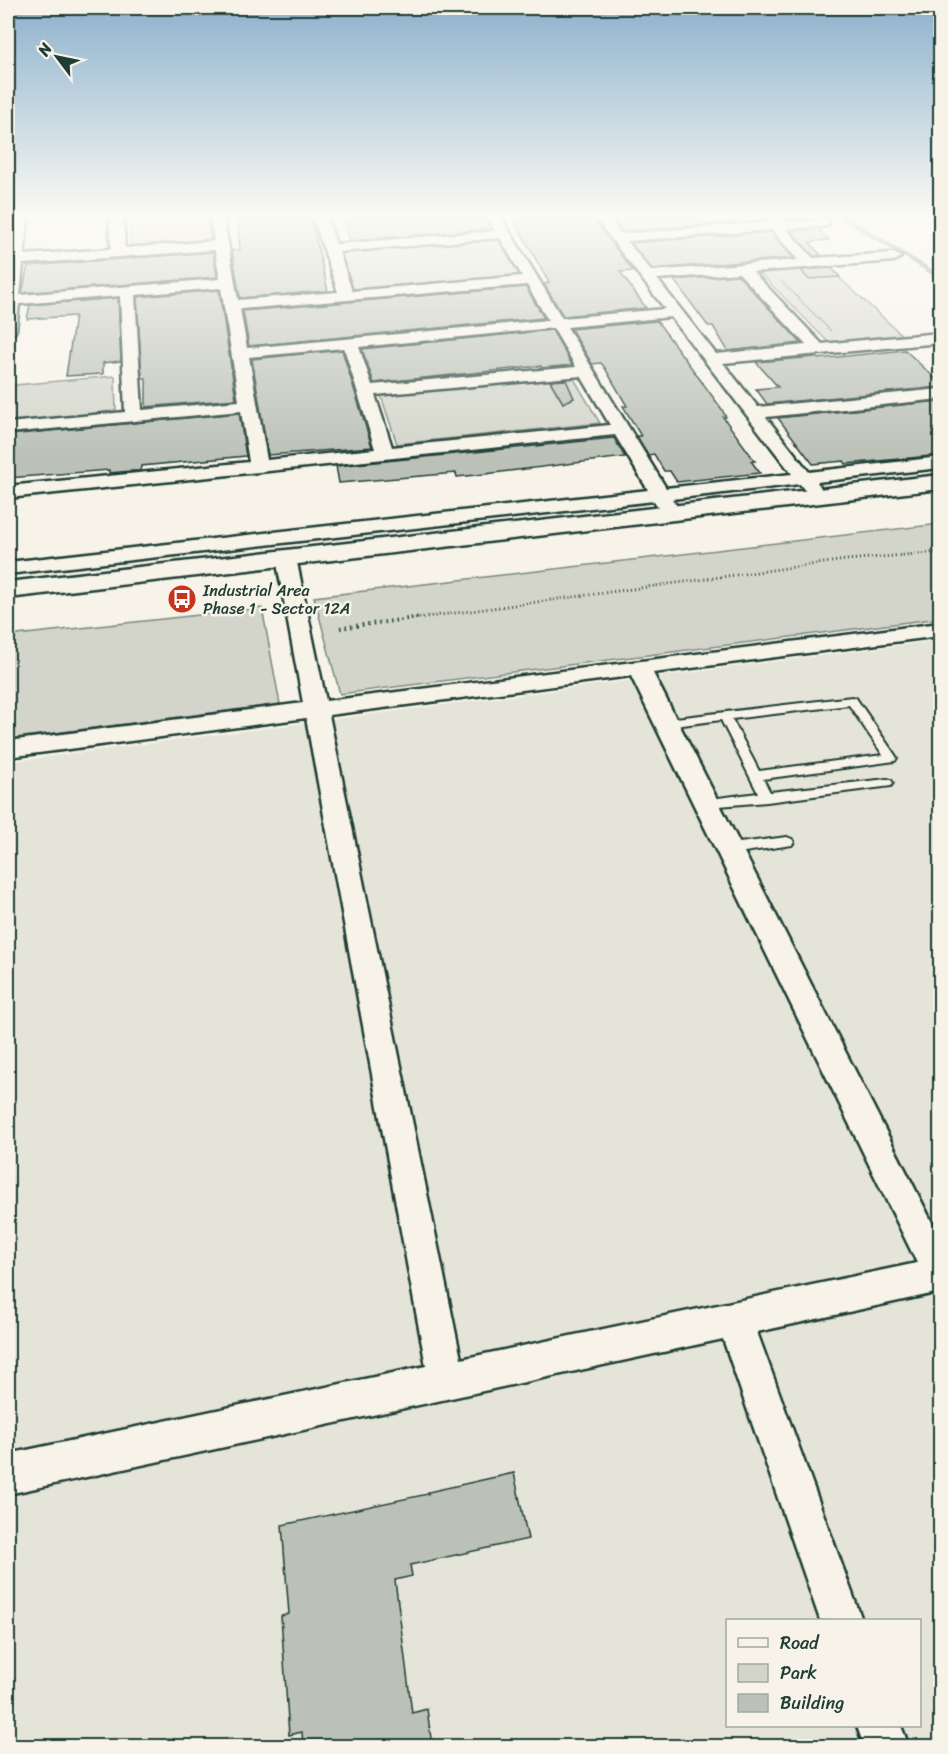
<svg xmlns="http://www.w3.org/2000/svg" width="948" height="1754" font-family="Sriracha,sans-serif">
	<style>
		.built { fill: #e5e4d9; fill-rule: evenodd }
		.green { fill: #d3d5ca; stroke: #79897f; stroke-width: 1.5 }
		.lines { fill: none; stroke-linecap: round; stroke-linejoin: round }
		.stream { stroke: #6f8077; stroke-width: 4.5 }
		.building { fill: #bbc1b6; stroke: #1f3d34; stroke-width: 1.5 }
		.service-casing { stroke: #1f3d34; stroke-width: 4 }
		.minor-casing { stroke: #1f3d34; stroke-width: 5 }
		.tertiary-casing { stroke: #1f3d34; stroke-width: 5 }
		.path-far2 { stroke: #1f3d34; stroke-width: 2; stroke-dasharray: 1 2; stroke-linecap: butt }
		.path-far1 { stroke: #1f3d34; stroke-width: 3; stroke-dasharray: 1 3; stroke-linecap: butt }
		.path { stroke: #1f3d34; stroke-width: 4; stroke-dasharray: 1.5 4; stroke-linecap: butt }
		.service { fill: #f7f3e8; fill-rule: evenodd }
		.minor { fill: #f7f3e8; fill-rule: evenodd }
		.tertiary { fill: #f7f3e8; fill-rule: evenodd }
		.labels { text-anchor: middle; stroke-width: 5; stroke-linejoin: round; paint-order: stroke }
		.far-poi-label { font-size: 16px; fill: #1f3d34; stroke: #f7f3e8; text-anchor: start }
	</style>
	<rect width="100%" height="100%" fill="#f7f3e8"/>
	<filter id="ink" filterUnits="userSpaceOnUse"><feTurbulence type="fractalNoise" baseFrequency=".0167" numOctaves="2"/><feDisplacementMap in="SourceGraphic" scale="12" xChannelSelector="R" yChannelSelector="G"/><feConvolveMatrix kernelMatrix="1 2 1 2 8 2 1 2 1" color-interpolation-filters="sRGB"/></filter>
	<g filter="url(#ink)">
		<path class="built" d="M940 640V1746H8V762ZM728 1620H920V1726H728Z"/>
		<g class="green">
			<path d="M207 218 210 241 131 247 130 223Z"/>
			<path d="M499 239 519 275 352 289 339 251Z"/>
			<path d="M825 265 902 335 828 342 758 271Z"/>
			<path d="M115 376 116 412 11 422 15 385Z"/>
			<path d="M573 377 600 423 397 444 381 396Z"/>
			<path d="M940 524V618L340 694 314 597Z"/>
			<path d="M262 608 280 704 8 739V636Z"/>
		</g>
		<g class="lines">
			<path class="stream" d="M838 214 940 277"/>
		</g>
		<g class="building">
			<path d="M237 214H310L328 291 240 298 232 251 240 250Z"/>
			<path d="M389 214H483L491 229 350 241 341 217Z"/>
			<path d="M511 214H590L633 271 620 272 646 308 563 316 544 284 549 283Z"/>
			<path d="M609 214H766L764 217 766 220 622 232Z"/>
			<path d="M818 229 829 240 809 242 821 255 814 256 791 231Z"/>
			<path d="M771 232 793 258 652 269 631 243Z"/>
			<path d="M213 252 217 277 22 293 28 266Z"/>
			<path d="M832 268 840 277 808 279 801 270Z"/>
			<path d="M738 275 801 343 728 351 713 326H708L674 280Z"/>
			<path d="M526 287 544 318 249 346 243 311Z"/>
			<path d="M219 290 236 399 146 407V378H142L137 297Z"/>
			<path d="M118 298 121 361 103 363V374L66 376 75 316 27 319 30 305Z"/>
			<path d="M657 321 721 408 726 417H723L755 461H751L760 473 677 482 670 471H664L654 454 648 455 637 436H641L623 406H627L605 368 601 363 592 364 571 329Z"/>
			<path d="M552 330 572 365 542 368 541 366 374 383 362 349Z"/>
			<path d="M342 350 372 447 268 455 252 359Z"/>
			<path d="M905 350 940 383V387L767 404 756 389 778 387 756 362 816 357 818 359Z"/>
			<path d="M566 380 574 398 563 403 550 381Z"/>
			<path d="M940 401V455L910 458 846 464 844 461 813 464 778 418Z"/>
			<path d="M239 413 246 456 141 466 140 471H131L109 473V470L8 478V435Z"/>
			<path d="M614 438 625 457 485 474 457 477 456 473 339 483 336 466Z"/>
			<path d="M514 1473 528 1539 410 1565 412 1576 395 1580 412 1713 427 1709 432 1746H303L302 1732 289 1735 281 1616 289 1614 282 1525 428 1494V1492Z"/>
		</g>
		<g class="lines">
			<g class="service-casing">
				<g id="service">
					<path d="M852 697 856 698 895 755 897 758 895 761 763 779 770 792 887 779 891 780 893 783 891 786 767 802 707 807 701 803 702 800 758 793 721 720 667 727 661 723 667 719ZM849 705 883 755 759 771 732 719Z"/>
					<path d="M787 837 792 839 794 842 792 845 731 854 724 849 731 844Z"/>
				</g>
			</g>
			<g class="minor-casing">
				<g id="minor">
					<path d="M15 214H29L24 255 111 249 109 214H123L125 248 214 241 209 214H223L238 300 338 292 312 214H326L336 244 495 231 485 214H499L562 318 665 309 592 214H606L621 234 771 222 766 217 769 214H778L784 221 827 220 829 223 827 226 822 227 786 229 813 258 894 253 901 257 894 261 753 272 822 344 940 333V343L723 363 758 407 940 389V399L766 417 809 472 940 457V468L817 482 821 488 819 492C809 494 805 492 800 484L672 499 677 506 674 510H660L654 501 8 574V562L648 490 615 435 8 498V486L249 462 241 411 8 433V423L125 412 120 296 19 304 16 330 14 333 8 335V274ZM772 230 798 260 651 271 627 241ZM500 238 522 276 352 291 339 252ZM215 250 220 279 20 295 23 264ZM739 273 806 345 716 354 657 279ZM527 285 548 320 247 348 240 309ZM221 288 239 401 142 410 135 295ZM671 317 792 474 666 488 567 327ZM553 328 576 367 372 385 359 347ZM344 348 375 449 267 460 249 357ZM581 376 610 425 392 447 375 395Z"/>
					<path d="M286 552 293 554 296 558 326 701 940 623V636L653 673 940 1238V1292L757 1332 862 1620H820L723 1339 8 1494V1454L426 1366 306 718 8 757V741L303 703 276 558 279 554ZM631 676 917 1263 461 1359 329 715Z"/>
					<path d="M857 1726H901L909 1746H864Z"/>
				</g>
			</g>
			<g class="tertiary-casing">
				<path id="tertiary" d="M940 475V489L8 598V582Z"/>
			</g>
			<path class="path-far2" d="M781 281 831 331"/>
			<path class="path-far1" d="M411 619 846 560 940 552"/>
			<path class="path" d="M340 628 422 617"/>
			<use href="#service" class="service"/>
			<use href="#minor" class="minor"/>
			<use href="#tertiary" class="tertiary"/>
		</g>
	</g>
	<linearGradient id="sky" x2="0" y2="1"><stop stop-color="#8db1cc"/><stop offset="0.47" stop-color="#fbfaf5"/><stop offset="1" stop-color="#fbfaf5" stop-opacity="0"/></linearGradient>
	<rect width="948" height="460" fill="url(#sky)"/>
	<defs>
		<g id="bus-disc" transform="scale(1.5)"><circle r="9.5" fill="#c8321e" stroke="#f7f3e8"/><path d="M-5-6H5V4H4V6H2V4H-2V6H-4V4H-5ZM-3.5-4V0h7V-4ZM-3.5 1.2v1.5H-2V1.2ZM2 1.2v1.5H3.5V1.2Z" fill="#fff"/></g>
	</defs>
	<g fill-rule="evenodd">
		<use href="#bus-disc" x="182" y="599"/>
	</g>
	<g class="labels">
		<g class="far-poi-label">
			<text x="203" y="596">Industrial Area<tspan x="203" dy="18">Phase 1 - Sector 12A</tspan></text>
		</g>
	</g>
	<rect width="948" height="1754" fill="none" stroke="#f7f3e8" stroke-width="30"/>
	<rect x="15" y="15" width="918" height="1724" fill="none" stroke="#1f3d34" stroke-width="2" filter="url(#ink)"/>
	<rect x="726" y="1619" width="195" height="108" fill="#f7f3e8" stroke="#a1aaa0" stroke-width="1.5"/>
	<rect x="738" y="1638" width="30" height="9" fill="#f7f3e8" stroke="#a1aaa0" stroke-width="1.5"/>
	<text x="780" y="1649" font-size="18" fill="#1f3d34">Road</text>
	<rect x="738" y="1664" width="30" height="18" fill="#d3d5ca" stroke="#a1aaa0" stroke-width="1.5"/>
	<text x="780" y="1679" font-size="18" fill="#1f3d34">Park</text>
	<rect x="738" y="1694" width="30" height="18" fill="#bbc1b6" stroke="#a1aaa0" stroke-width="1.5"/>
	<text x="780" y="1709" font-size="18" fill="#1f3d34">Building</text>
	<g transform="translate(57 57) rotate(302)" stroke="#f7f3e8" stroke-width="4.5" paint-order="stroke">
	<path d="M0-4.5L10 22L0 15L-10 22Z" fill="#1f3d34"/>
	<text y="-9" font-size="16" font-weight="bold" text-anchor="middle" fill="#1f3d34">N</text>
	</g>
</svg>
